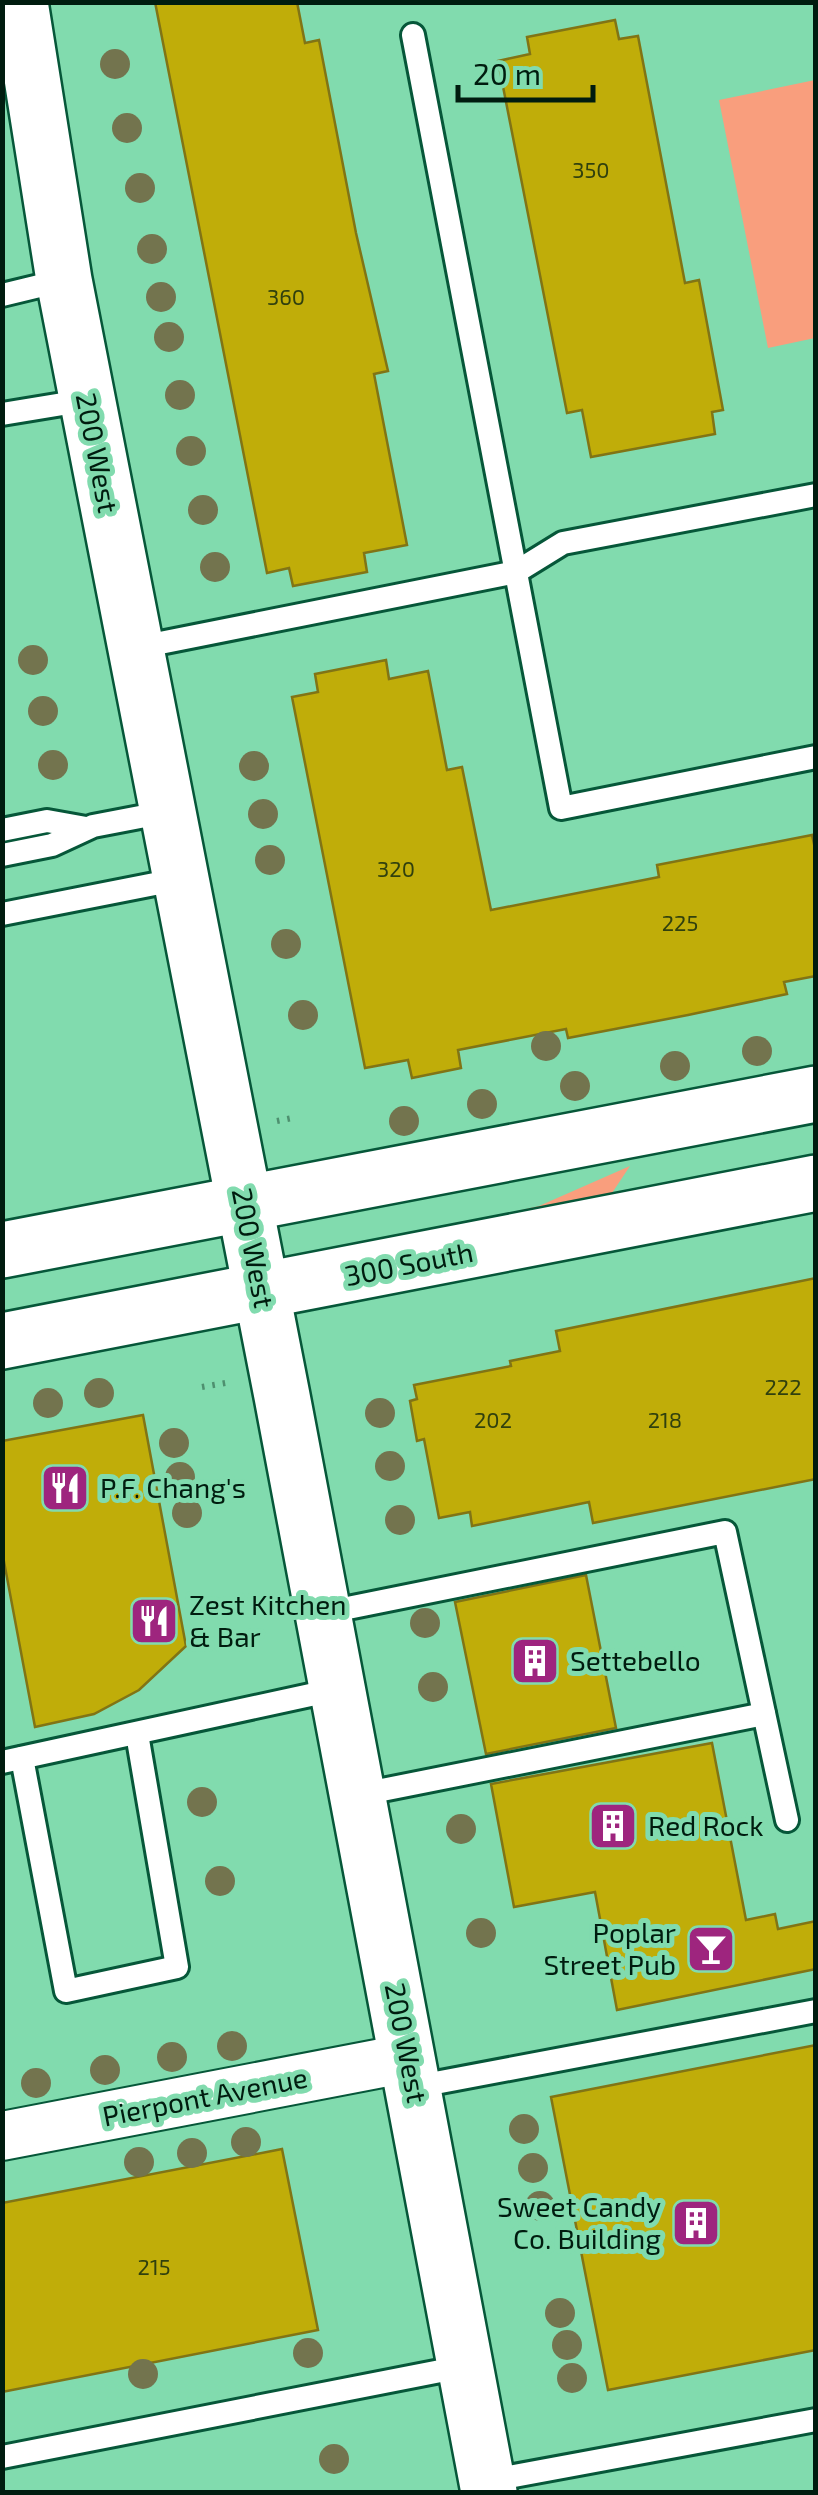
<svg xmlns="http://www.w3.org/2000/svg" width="818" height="2495" font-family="'Exo 2',sans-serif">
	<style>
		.green { fill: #f99e7d }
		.building { fill: #c0ad09; stroke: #817415; stroke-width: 2.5 }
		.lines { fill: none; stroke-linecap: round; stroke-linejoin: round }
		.lane-casing { stroke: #065739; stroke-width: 28 }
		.street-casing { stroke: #065739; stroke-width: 52 }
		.secondary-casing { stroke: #065739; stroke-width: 60 }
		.path { stroke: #4e906f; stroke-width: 6; stroke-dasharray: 2.5 8; stroke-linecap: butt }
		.lane { stroke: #fff; stroke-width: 22 }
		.street { stroke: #fff; stroke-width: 48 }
		.secondary { stroke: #fff; stroke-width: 55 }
		.tree { fill: #73744e }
		.labels { text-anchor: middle; stroke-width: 10; stroke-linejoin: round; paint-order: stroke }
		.number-label { font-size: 22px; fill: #30400e }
		.street-label { font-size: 28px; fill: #001c0f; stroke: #81dbae }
		.poi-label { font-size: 28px; fill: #001c0f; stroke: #81dbae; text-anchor: start }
	</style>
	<rect width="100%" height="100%" fill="#81dbae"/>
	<g class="green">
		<path d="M815 80V338L768 348 719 100Z"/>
		<path d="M630 1166 604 1205 397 1239 539 1206Z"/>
	</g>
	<g class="building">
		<path d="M155 2H297L305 43 319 40 356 233 388 371 374 374 407 545 364 553 367 572 293 586 289 568 267 573Z"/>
		<path d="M615 20 619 39 638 36 685 283 699 280 723 410 712 412 715 434 591 457 582 410 567 413 498 61 530 54 527 37Z"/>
		<path d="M386 660 389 679 428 671 447 770 462 767 491 910 659 877 657 865 812 835 816 853V976L784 982 787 994 688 1015 568 1038 566 1029 458 1050 461 1068 412 1078 408 1060 365 1068 292 697 318 692 315 674Z"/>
		<path d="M816 1278V1479L593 1523 589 1502 472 1526 470 1512 439 1518 424 1439 417 1441 410 1401 417 1399 414 1385 511 1366 510 1361 560 1351 556 1331Z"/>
		<path d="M143 1415 186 1646 139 1690 94 1714 35 1727 2 1551V1441Z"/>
		<path d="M586 1575 616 1728 486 1754 455 1602Z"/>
		<path d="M712 1743 746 1920 775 1914 778 1929 816 1921V1969L617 2010 595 1892 514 1907 491 1784Z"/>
		<path d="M816 2045V2350L608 2390 551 2097Z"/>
		<path d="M282 2149 318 2330 2 2392V2203Z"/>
	</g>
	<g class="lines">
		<g class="lane-casing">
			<g id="lane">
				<path d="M413 35 561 808 816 757"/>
				<path d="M2 295 64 280"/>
				<path d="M2 414 87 400"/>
				<path d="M135 648 516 572 563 543 816 495"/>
				<path d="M2 830 47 821 86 828"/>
				<path d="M2 855 52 845 93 826 166 812"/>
				<path d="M2 914 180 879"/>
				<path d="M323 1613 725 1532 787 1820"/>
				<path d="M22 1758 66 1991 177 1967 137 1734"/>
				<path d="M2 1762 338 1689"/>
				<path d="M357 1795 764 1714"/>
				<path d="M414 2087 816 2011"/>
				<path d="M2 2457 466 2366"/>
				<path d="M487 2481 816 2420"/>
			</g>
		</g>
		<g class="street-casing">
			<path id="street" d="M2 2136 408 2058"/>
		</g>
		<g class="secondary-casing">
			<g id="secondary">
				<path d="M20 2 64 280 282 1396 489 2492"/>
				<path d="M2 1250 816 1094"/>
				<path d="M2 1341 816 1183"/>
			</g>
		</g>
		<g class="path">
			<path d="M277 1121 292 1118"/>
			<path d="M202 1387 231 1382"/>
		</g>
		<use href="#lane" class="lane"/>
		<use href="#street" class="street"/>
		<use href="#secondary" class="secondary"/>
	</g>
	<g class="tree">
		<circle cx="115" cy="64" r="15"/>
		<circle cx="127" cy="128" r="15"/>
		<circle cx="140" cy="188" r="15"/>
		<circle cx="152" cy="249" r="15"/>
		<circle cx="161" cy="297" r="15"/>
		<circle cx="169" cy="337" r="15"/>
		<circle cx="180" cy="395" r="15"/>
		<circle cx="191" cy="451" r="15"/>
		<circle cx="203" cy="510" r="15"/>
		<circle cx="215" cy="567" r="15"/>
		<circle cx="33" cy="660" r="15"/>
		<circle cx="43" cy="711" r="15"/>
		<circle cx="53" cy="765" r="15"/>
		<circle cx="254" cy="766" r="15"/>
		<circle cx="263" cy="814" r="15"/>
		<circle cx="270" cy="860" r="15"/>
		<circle cx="286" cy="944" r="15"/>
		<circle cx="303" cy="1015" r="15"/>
		<circle cx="546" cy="1046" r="15"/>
		<circle cx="757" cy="1051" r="15"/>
		<circle cx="675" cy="1066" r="15"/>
		<circle cx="575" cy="1086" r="15"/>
		<circle cx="482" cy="1104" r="15"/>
		<circle cx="404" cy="1121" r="15"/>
		<circle cx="99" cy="1393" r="15"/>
		<circle cx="48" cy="1403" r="15"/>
		<circle cx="380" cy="1413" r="15"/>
		<circle cx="174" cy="1443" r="15"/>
		<circle cx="390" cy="1466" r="15"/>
		<circle cx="180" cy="1477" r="15"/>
		<circle cx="187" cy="1513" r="15"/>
		<circle cx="400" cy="1520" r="15"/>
		<circle cx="425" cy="1623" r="15"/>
		<circle cx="433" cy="1687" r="15"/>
		<circle cx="202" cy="1802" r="15"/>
		<circle cx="461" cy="1829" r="15"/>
		<circle cx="220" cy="1881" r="15"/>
		<circle cx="481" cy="1933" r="15"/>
		<circle cx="232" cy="2046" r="15"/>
		<circle cx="172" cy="2057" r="15"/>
		<circle cx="105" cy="2070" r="15"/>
		<circle cx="36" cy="2083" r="15"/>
		<circle cx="524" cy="2129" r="15"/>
		<circle cx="246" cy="2142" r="15"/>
		<circle cx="192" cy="2153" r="15"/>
		<circle cx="139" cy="2162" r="15"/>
		<circle cx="533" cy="2168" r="15"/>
		<circle cx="540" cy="2206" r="15"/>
		<circle cx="560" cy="2313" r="15"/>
		<circle cx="567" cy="2345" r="15"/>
		<circle cx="308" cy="2353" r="15"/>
		<circle cx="143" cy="2374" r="15"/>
		<circle cx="572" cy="2378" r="15"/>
		<circle cx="334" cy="2459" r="15"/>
	</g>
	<defs>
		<g id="restaurant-square" transform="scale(2.5)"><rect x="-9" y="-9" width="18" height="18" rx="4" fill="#9e257e" stroke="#81dbae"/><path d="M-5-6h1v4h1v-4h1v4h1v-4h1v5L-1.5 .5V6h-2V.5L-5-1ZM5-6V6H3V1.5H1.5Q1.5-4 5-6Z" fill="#fff"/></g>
		<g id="building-square" transform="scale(2.5)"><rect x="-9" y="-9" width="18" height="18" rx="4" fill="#9e257e" stroke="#81dbae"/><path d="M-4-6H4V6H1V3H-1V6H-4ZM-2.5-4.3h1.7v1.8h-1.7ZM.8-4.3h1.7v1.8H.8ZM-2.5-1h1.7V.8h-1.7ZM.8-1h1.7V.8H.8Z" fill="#fff"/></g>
		<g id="bar-square" transform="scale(2.5)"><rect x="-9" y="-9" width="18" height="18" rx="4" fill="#9e257e" stroke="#81dbae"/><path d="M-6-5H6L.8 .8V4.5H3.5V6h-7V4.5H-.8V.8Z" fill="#fff"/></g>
	</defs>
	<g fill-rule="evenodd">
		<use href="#restaurant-square" x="65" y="1488"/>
		<use href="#restaurant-square" x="154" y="1621"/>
		<use href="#building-square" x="535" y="1661"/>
		<use href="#building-square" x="613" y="1826"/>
		<use href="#bar-square" x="711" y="1949"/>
		<use href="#building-square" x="696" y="2223"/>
	</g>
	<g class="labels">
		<g class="number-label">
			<text x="591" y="178">350</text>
			<text x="286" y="305">360</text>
			<text x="396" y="877">320</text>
			<text x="680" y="931">225</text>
			<text x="783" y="1395">222</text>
			<text x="493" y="1428">202</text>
			<text x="665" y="1428">218</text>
			<text x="154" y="2275">215</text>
		</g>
		<g class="street-label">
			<text transform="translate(97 453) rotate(79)" y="10">200 West</text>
			<text transform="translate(253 1248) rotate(79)" y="10">200 West</text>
			<text transform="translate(409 1264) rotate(-11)" y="10">300 South</text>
			<text transform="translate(406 2043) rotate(79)" y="10">200 West</text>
			<text transform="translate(205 2097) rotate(-11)" y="10">Pierpont Avenue</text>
		</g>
		<g class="poi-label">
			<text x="100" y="1498">P.F. Chang's</text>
			<text x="189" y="1615">Zest Kitchen<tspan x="189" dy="32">&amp; Bar</tspan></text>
			<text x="570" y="1671">Settebello</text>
			<text x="648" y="1836">Red Rock</text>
			<text x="676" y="1943" text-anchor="end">Poplar<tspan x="676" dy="32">Street Pub</tspan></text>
			<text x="661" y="2217" text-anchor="end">Sweet Candy<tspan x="661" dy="32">Co. Building</tspan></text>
		</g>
	</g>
	<rect width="818" height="2495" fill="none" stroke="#001c0f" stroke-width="10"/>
	<path d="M458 85v15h135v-15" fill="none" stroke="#001c0f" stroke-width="5"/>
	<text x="473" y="85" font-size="30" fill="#001c0f" stroke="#81dbae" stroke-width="8" paint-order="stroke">20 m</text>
</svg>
